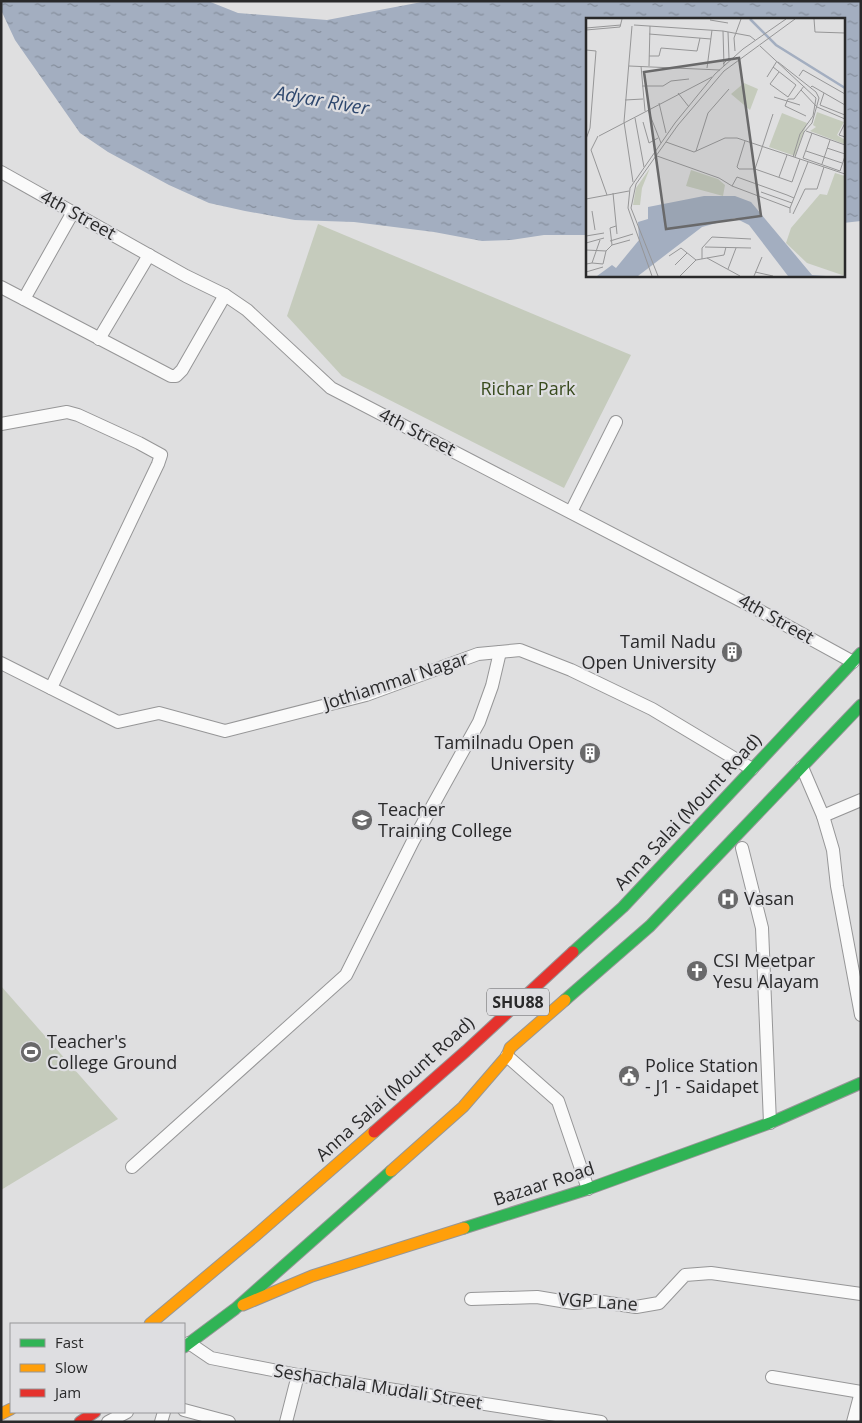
<svg xmlns="http://www.w3.org/2000/svg" width="862" height="1423" font-family="'Open Sans',sans-serif">
	<style>
		.park { fill: #c5cbbc }
		.water { fill: url(#water-ripples) }
		.lines { fill: none; stroke-linecap: round; stroke-linejoin: round }
		.street-casing { stroke: #969697; stroke-width: 14 }
		.fast-casing { stroke: #969697; stroke-width: 13 }
		.slow-casing { stroke: #969697; stroke-width: 13 }
		.jam-casing { stroke: #969697; stroke-width: 13 }
		.street { stroke: #fafafa; stroke-width: 12 }
		.fast { stroke: #30b455; stroke-width: 11 }
		.slow { stroke: #ff9f0a; stroke-width: 11 }
		.jam { stroke: #e5322d; stroke-width: 11 }
		.labels { text-anchor: middle; stroke-width: 4.5; stroke-linejoin: round; paint-order: stroke }
		.shield { fill: #dedee1; stroke: #5f5f61; stroke-width: 1 }
		.shield-label { font-size: 16px; font-weight: bold; fill: #29292a }
		.street-label { font-size: 18px; fill: #29292a; stroke: #dedee1 }
		.park-label { font-size: 18px; fill: #384a1d; stroke: #dedee1 }
		.poi-label { font-size: 18px; fill: #29292a; stroke: #dedee1; text-anchor: start }
		.water-label { font-size: 19px; font-style: italic; fill: #2f486e; stroke: #dedee1 }
		.inset-river { fill: none; stroke: #a3aec0; stroke-width: 2.5 }
		.inset-road { fill: none; stroke: #969697; stroke-width: 1 }
		.view { fill: #69696a; fill-opacity: 0.15; stroke: #69696a; stroke-width: 2.5 }
		.inset-edge { fill: none; stroke: #29292a; stroke-width: 2.5 }
	</style>
	<defs>
		<pattern id="water-ripples" width="26" height="14" patternUnits="userSpaceOnUse" patternTransform="scale(1.25)"><rect width="26" height="14" fill="#a3aec0"/><path d="M2 4q2-2 4 0t4 0M15 11q2-2 4 0t4 0" fill="none" stroke="#858e9c"/></pattern>
	</defs>
	<rect width="100%" height="100%" fill="#dfdfe0"/>
	<g class="park">
		<path d="M318 224 631 355 564 488 342 376 287 316Z"/>
		<path d="M1 986 118 1119 1 1190Z"/>
	</g>
	<path class="water" d="M1 1H208L238 13 327 20 427 1H861V221L843 223V19H587V235H544L511 240 482 241 434 232 354 222 295 220 245 211 209 203 169 185 108 152 80 133 15 40 1 10Z"/>
	<g class="lines">
		<g class="street-casing">
			<g id="street">
				<path d="M1 172 186 276 225 295 247 310 331 388 751 606 853 662"/>
				<path d="M1 287 171 376H176L182 370 225 295"/>
				<path d="M24 299 73 212"/>
				<path d="M99 339 149 255"/>
				<path d="M1 424 67 412 78 415 139 443 161 455 158 464 51 688"/>
				<path d="M571 512 616 422"/>
				<path d="M1 663 118 722 159 713 225 731 366 695 478 654 520 650 571 670 652 709 752 769"/>
				<path d="M802 767 823 816 833 850 837 886 861 1015"/>
				<path d="M823 816 861 800"/>
				<path d="M742 848 762 928 770 1123"/>
				<path d="M507 1056 558 1101 588 1189"/>
				<path d="M132 1167 346 975 413 841 479 722 492 686 500 652"/>
				<path d="M471 1299 537 1297 573 1303 595 1301 636 1307 659 1303 685 1275 711 1273 861 1294"/>
				<path d="M189 1343 211 1358 298 1375 601 1422"/>
				<path d="M772 1377 861 1392"/>
				<path d="M184 1410 229 1422"/>
				<path d="M108 1422 127 1412"/>
				<path d="M161 1422 164 1412"/>
				<path d="M286 1422 298 1375"/>
				<path d="M853 1422 861 1392"/>
			</g>
		</g>
		<g class="fast-casing">
			<g id="fast">
				<path d="M573 952 623 907 861 653"/>
				<path d="M565 1000 650 926 861 705"/>
				<path d="M464 1228 588 1189 770 1123 861 1083"/>
				<path d="M184 1347 235 1309 391 1171"/>
			</g>
		</g>
		<g class="slow-casing">
			<g id="slow">
				<path d="M391 1171 463 1107 507 1056 510 1048 565 1000"/>
				<path d="M243 1305 312 1276 464 1228"/>
				<path d="M150 1324 255 1236 374 1132"/>
				<path d="M1 1414 11 1409"/>
			</g>
		</g>
		<g class="jam-casing">
			<g id="jam">
				<path d="M374 1132 466 1051 573 952"/>
				<path d="M80 1422 95 1412"/>
			</g>
		</g>
		<use href="#street" class="street"/>
		<use href="#fast" class="fast"/>
		<use href="#slow" class="slow"/>
		<use href="#jam" class="jam"/>
	</g>
	<defs>
		<g id="building-disc" transform="scale(1.125)"><circle r="9.5" fill="#69696a" stroke="#dedee1"/><path d="M-4-6H4V6H1V3H-1V6H-4ZM-2.5-4.3h1.7v1.8h-1.7ZM.8-4.3h1.7v1.8H.8ZM-2.5-1h1.7V.8h-1.7ZM.8-1h1.7V.8H.8Z" fill="#fff"/></g>
		<g id="university-disc" transform="scale(1.125)"><circle r="9.5" fill="#69696a" stroke="#dedee1"/><path d="M0-5L7-2L0 1L-7-2ZM-4 1L0 2.5L4 1V4Q0 6-4 4Z" fill="#fff"/></g>
		<g id="hospital-disc" transform="scale(1.125)"><circle r="9.5" fill="#69696a" stroke="#dedee1"/><path d="M-5-5h3v3.5h4V-5h3V5h-3V1.5h-4V5h-3Z" fill="#fff"/></g>
		<g id="church-disc" transform="scale(1.125)"><circle r="9.5" fill="#69696a" stroke="#dedee1"/><path d="M-1.2-6h2.4v3.5h3.3v2.4h-3.3V6h-2.4V-.1h-3.3v-2.4h3.3Z" fill="#fff"/></g>
		<g id="stadium-disc" transform="scale(1.125)"><circle r="9.5" fill="#69696a" stroke="#dedee1"/><path d="M0-5a6.5 5 0 1 0 0 10a6.5 5 0 1 0 0-10ZM-3.5-1.8h7v3.6h-7Z" fill="#fff"/></g>
		<g id="civic-disc" transform="scale(1.125)"><circle r="9.5" fill="#69696a" stroke="#dedee1"/><path d="M-.6-6.5H3V-4.5H.6V-3L4-1V1h2V6H-6V1h2V-1L-.6-3ZM-1.2 2.5V6h2.4V2.5Z" fill="#fff"/></g>
	</defs>
	<g fill-rule="evenodd">
		<use href="#building-disc" x="732" y="652"/>
		<use href="#building-disc" x="590" y="753"/>
		<use href="#university-disc" x="362" y="820"/>
		<use href="#hospital-disc" x="728" y="899"/>
		<use href="#church-disc" x="697" y="971"/>
		<use href="#stadium-disc" x="31" y="1052"/>
		<use href="#civic-disc" x="629" y="1076"/>
	</g>
	<g class="labels">
		<rect class="shield" x="487" y="988.5" width="62" height="27" rx="4"/>
		<g class="shield-label">
			<text x="518" y="1008">SHU88</text>
		</g>
		<g class="street-label">
			<text transform="translate(78 215) rotate(29)" y="6">4th Street</text>
			<text transform="translate(417 432) rotate(27)" y="6">4th Street</text>
			<text transform="translate(776 619) rotate(29)" y="6">4th Street</text>
			<text transform="translate(396 681) rotate(-18)" y="6">Jothiammal Nagar</text>
			<text transform="translate(688 812) rotate(-47)" y="6">Anna Salai (Mount Road)</text>
			<text transform="translate(395 1089) rotate(-42)" y="6">Anna Salai (Mount Road)</text>
			<text transform="translate(544 1184) rotate(-18)" y="6">Bazaar Road</text>
			<text transform="translate(598 1302) rotate(4)" y="6">VGP Lane</text>
			<text transform="translate(378 1387) rotate(9)" y="6">Seshachala Mudali Street</text>
		</g>
		<g class="park-label">
			<text x="528" y="395">Richar Park</text>
		</g>
		<g class="poi-label">
			<text x="716" y="648" text-anchor="end">Tamil Nadu<tspan x="716" dy="21">Open University</tspan></text>
			<text x="574" y="749" text-anchor="end">Tamilnadu Open<tspan x="574" dy="21">University</tspan></text>
			<text x="378" y="816">Teacher<tspan x="378" dy="21">Training College</tspan></text>
			<text x="744" y="905">Vasan</text>
			<text x="713" y="967">CSI Meetpar<tspan x="713" dy="21">Yesu Alayam</tspan></text>
			<text x="47" y="1048">Teacher's<tspan x="47" dy="21">College Ground</tspan></text>
			<text x="645" y="1072">Police Station<tspan x="645" dy="21">- J1 - Saidapet</tspan></text>
		</g>
		<g class="water-label">
			<text transform="translate(322 100) rotate(10)" y="7">Adyar River</text>
		</g>
	</g>
	<g transform="translate(586 18)">
		<rect width="259" height="259" fill="#dfdfe0"/>
		<path d="M64 150 56 170 54 187H47L50 170ZM249 155 259 158V258L221 245 200 225 205 210 234 176 241 177Z" fill="#c5cbbc"/>
		<path d="M158 65 172 71 164 92 145 76ZM231 94 258 104 251 117 259 122 258 126 224 113 230 109 227 107ZM196 95 221 105 209 138 183 129ZM105 152 132 161 139 167 137 178 100 168Z" fill="#c5cbbc"/>
		<path d="M118 178H149L165 184 226 257 240 258H202L163 207 149 200 116 209 52 258H11L26 247 30 250 53 222 52 204 62 201V189Z" fill="#a3aec0"/>
		<path class="inset-river" d="M164 1 190 27 259 70"/>
		<path class="inset-road" d="M228 1 229 14 259 15M124 2 142 5M48 7 137 13 164 18 169 22M46 8 38 104 47 164M0 10 35 7M0 12 34 9 36 1M137 13 138 48M63 16 125 21M174 28 230 80 227 98 214 116 207 139M0 32 10 33 4 110 0 121M149 33 148 20 155 1M63 38H73L75 30 111 33 114 20M192 44 230 74 233 80 226 105 218 114 209 139M137 46 143 40 142 14M43 48 134 52M55 48 59 93M63 48 64 8M187 49 210 67 202 79 184 66 193 54M121 50 126 12M213 58 217 52 259 76M181 59 191 43M56 68H77L85 63 103 61M218 68 215 72 231 89 259 101M224 70 226 68 259 87M215 72 208 81H202L199 88 220 98M92 75 103 89M238 75 234 87 259 97M188 79 214 87M39 82 57 81M73 85 80 115M62 92 75 125M49 100 58 149M57 104 63 125 72 120M259 105 253 117 259 119M220 113 259 127M226 115 217 140 254 153 259 138M12 118 5 132 21 177M13 118 126 59M159 123 151 149 153 151H169L206 164 214 141M80 124 108 134 139 120H151L259 156M241 130 259 136M110 133 122 95 143 71M220 133 256 145M71 138 133 160 146 168 204 190V195M236 146 244 122M169 151 187 96M193 159 201 137M146 168 151 159 201 177 208 180 204 190M175 174 206 185M27 175 31 216M208 180 222 144M0 181 43 173M6 193 9 212M207 196 219 171H231L238 149M0 218 18 215M24 223 47 216M0 225 18 220M26 227 44 222M119 229 165 230M0 232 20 233 17 246 6 245M20 233 26 227 24 210 30 208M83 238 95 230 110 242M121 240 138 237 140 229M116 241V230L126 219 165 221M0 246 6 245 14 222M89 247 101 235M142 251 150 230M0 254 17 249M169 254 187 258M66 258 42 190 44 170 89 105 129 56 157 31 200 1M72 258 45 190 50 166 92 107 138 53 209 1M94 258 110 242 121 240 154 258M168 258 176 239"/>
		<path class="view" d="M153 40 175 198 80 211 58 54Z"/>
		<rect width="259" height="259" class="inset-edge"/>
	</g>
	<rect width="862" height="1423" fill="none" stroke="#29292a" stroke-width="5"/>
	<rect x="10" y="1323" width="175" height="90" fill="#dedee1" stroke="#969698"/>
	<rect x="20" y="1339" width="25" height="8" fill="#30b455" stroke="#969698"/>
	<text x="55" y="1348" font-size="15" fill="#29292a">Fast</text>
	<rect x="20" y="1364" width="25" height="8" fill="#ff9f0a" stroke="#969698"/>
	<text x="55" y="1373" font-size="15" fill="#29292a">Slow</text>
	<rect x="20" y="1389" width="25" height="8" fill="#e5322d" stroke="#969698"/>
	<text x="55" y="1398" font-size="15" fill="#29292a">Jam</text>
</svg>
